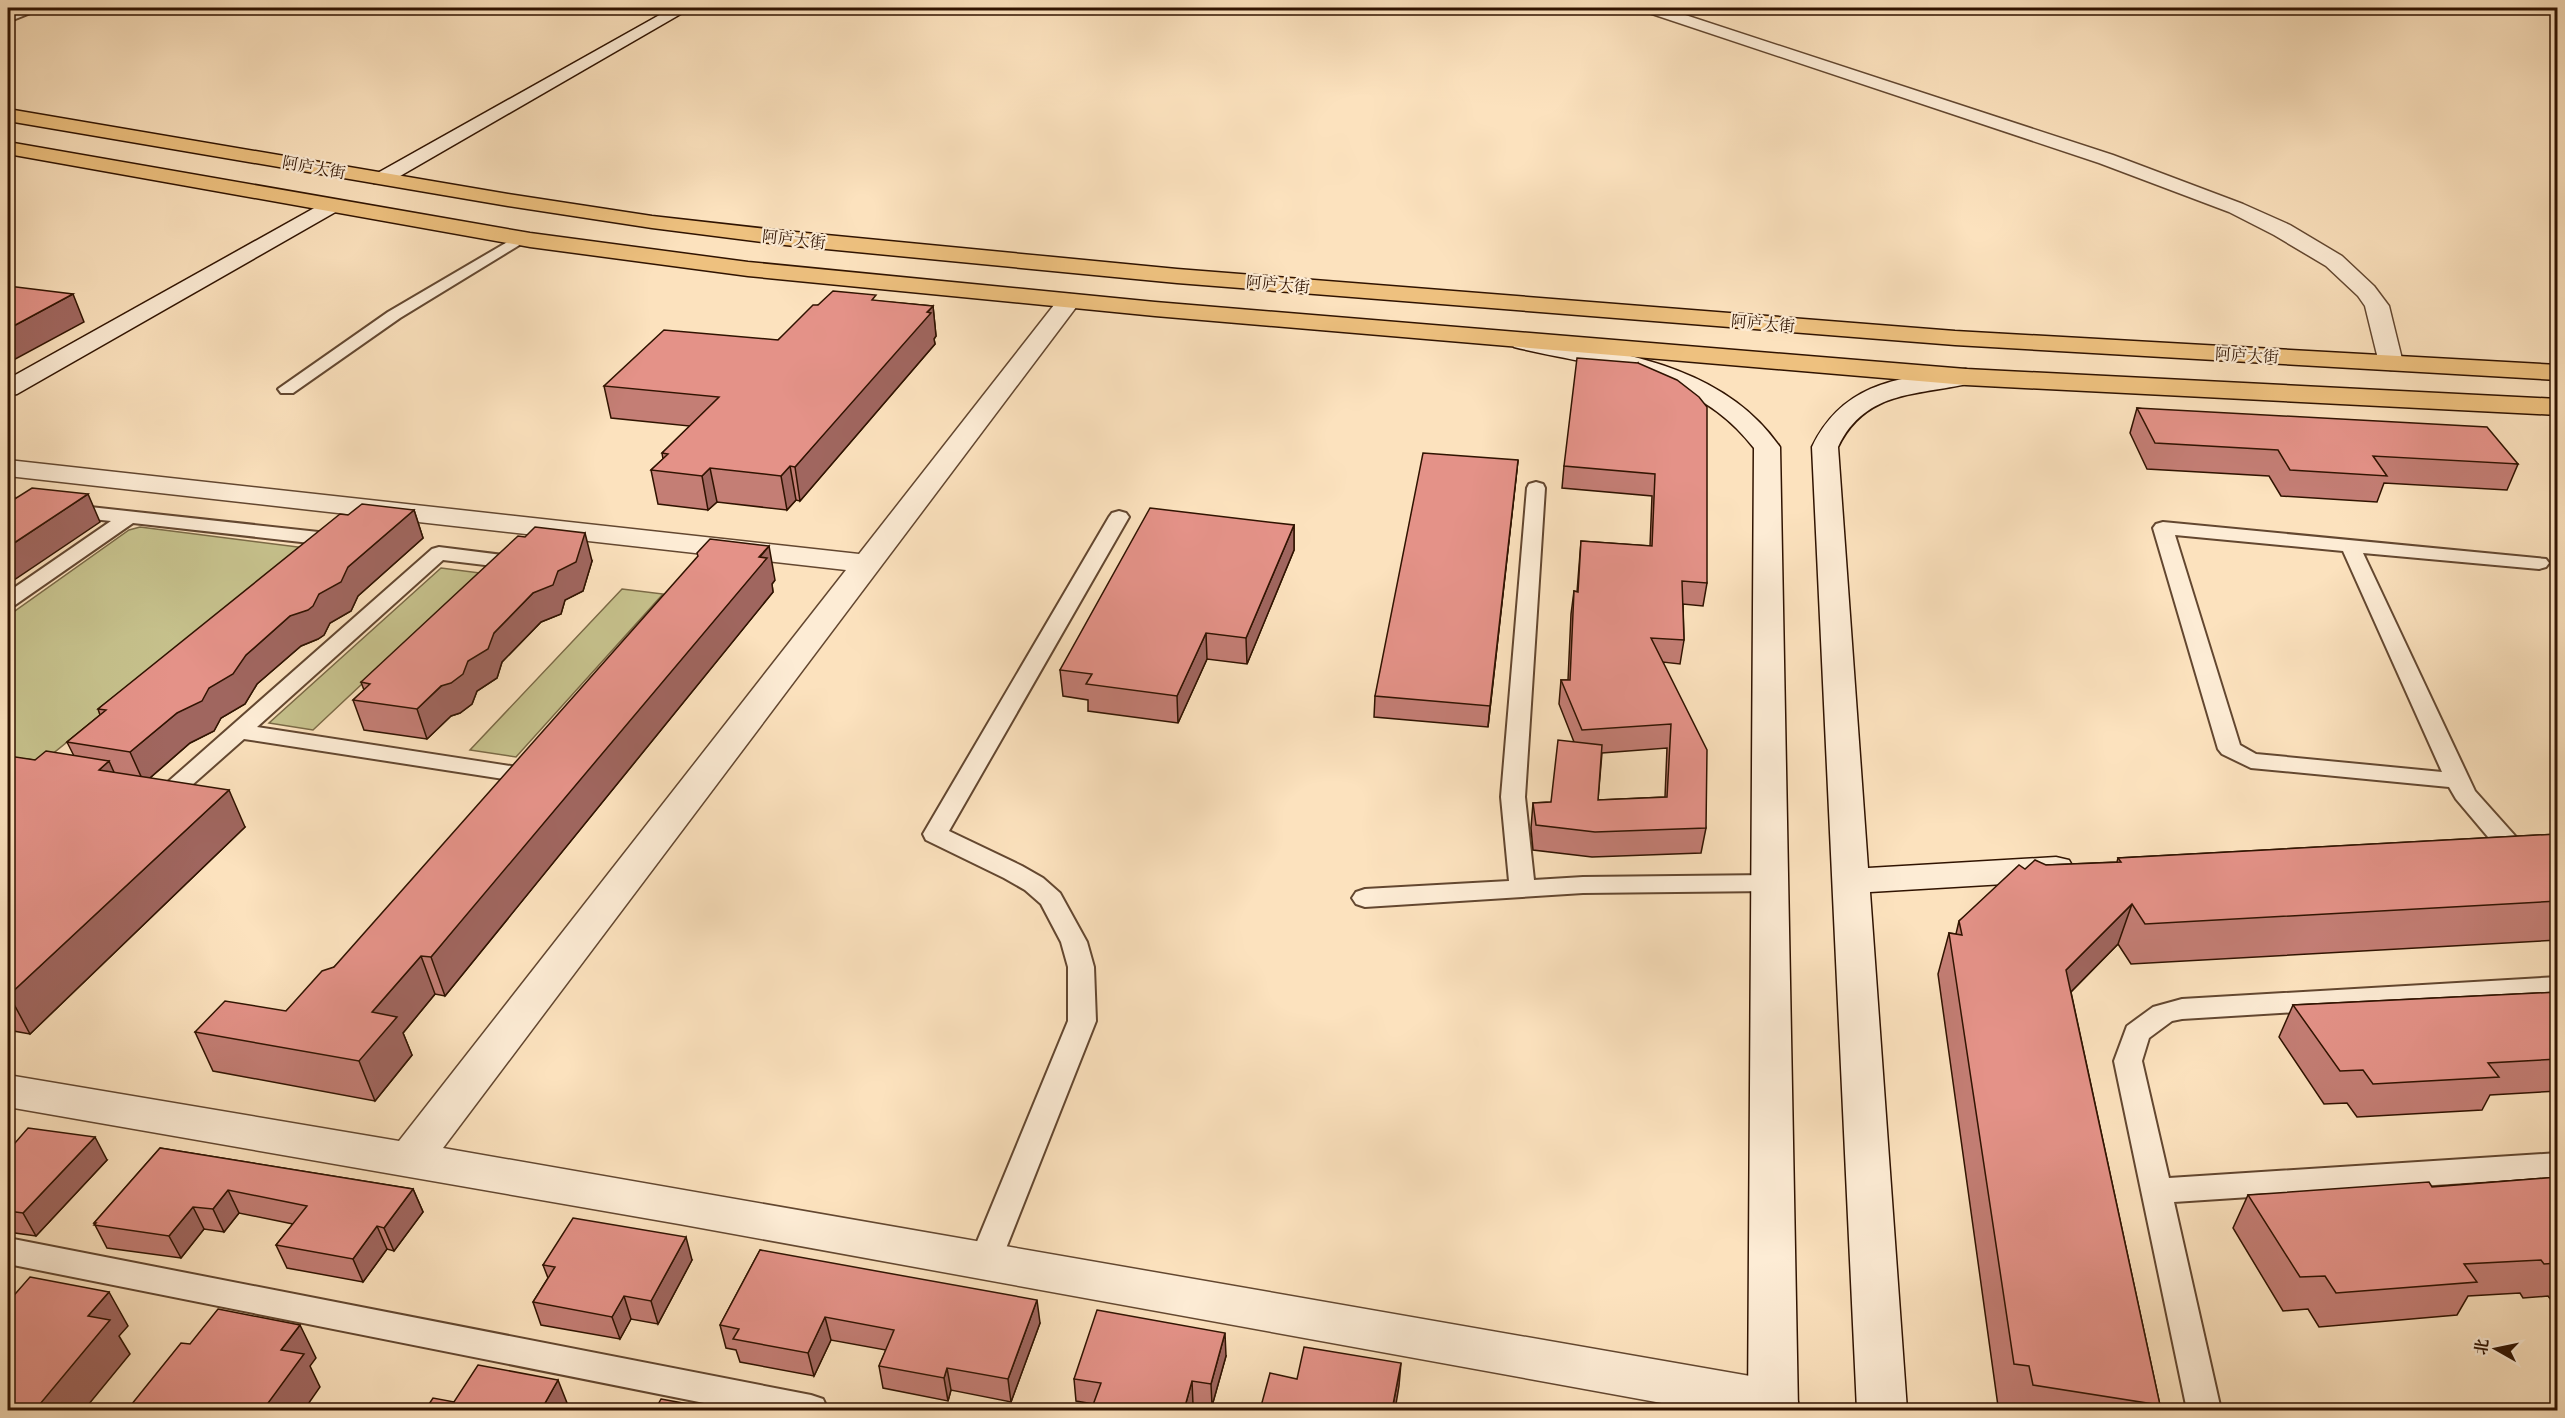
<svg xmlns="http://www.w3.org/2000/svg" width="2565" height="1418" font-family="'Libre Bodoni','Noto Serif SC',serif">
	<style>
		.green { fill: #c6c18c; stroke: #7b6a46; stroke-width: 1.5 }
		.lines { fill: none; stroke-linecap: round; stroke-linejoin: round }
		.lane-casing { stroke: #634730; stroke-width: 4 }
		.street-casing { stroke: #634730; stroke-width: 3 }
		.secondary-casing { stroke: #301301; stroke-width: 3 }
		.highway-casing { stroke: #301301; stroke-width: 3 }
		.lane { fill: #fdecd5; fill-rule: evenodd }
		.street { fill: #fdecd5; fill-rule: evenodd }
		.secondary { fill: #fdecd5; fill-rule: evenodd }
		.highway { fill: #eec17f; fill-rule: evenodd }
		.wall { fill: #c47e75; stroke: #301301; stroke-width: 1.5; fill-rule: evenodd }
		.shaded-wall { fill: #a0665f; stroke: #301301; stroke-width: 1.5 }
		.building { fill: #e49288; stroke: #301301; stroke-width: 1.5 }
		.labels { text-anchor: middle; stroke-width: 4.5; stroke-linejoin: round; paint-order: stroke }
		.far-street-label { font-size: 16px; fill: #301301; stroke: #fdecd5 }
	</style>
	<rect width="100%" height="100%" fill="#fce2be"/>
	<filter id="stains"><feTurbulence type="fractalNoise" baseFrequency=".00333" numOctaves="4"/><feColorMatrix values="0 0 0 0 .2 0 0 0 0 .09 0 0 0 0 .02 0 0 0 .5 -.17"/></filter>
	<radialGradient id="worn" r=".72"><stop offset=".6" stop-color="#630" stop-opacity="0"/><stop offset="1" stop-color="#630" stop-opacity=".3"/></radialGradient>
	<g class="green">
		<path d="M140 527 306 548 8 790V616L129 530Z"/>
		<path d="M441 568 480 573 313 730 269 723Z"/>
		<path d="M622 589 663 594 516 757 470 750Z"/>
	</g>
	<g class="lines">
		<g class="lane-casing">
			<g id="lane">
				<path d="M28 8H43L8 22V15Z"/>
				<path d="M521 234 526 235 528 238 526 241 400 318 293 393H281L278 389 388 312Z"/>
				<path d="M1536 482 1543 484 1545 488 1525 797 1534 880 1583 877 1770 875 1779 877 1783 883 1779 889 1770 891 1583 893 1365 907 1356 904 1352 898 1356 892 1365 889 1509 881 1501 797 1527 488 1529 484Z"/>
				<path d="M8 498 337 534 344 536 347 540 344 544 337 546 133 523 15 605 8 607V592L111 521 8 510Z"/>
				<path d="M1119 511 1126 513 1129 517 949 831 1022 866 1043 878 1060 893 1087 942 1094 967 1096 1021 1001 1261 996 1270 985 1274 974 1270 969 1261 1068 1021V967L1061 942 1041 904 1025 890 1004 878 926 840 923 834 1109 517 1112 513Z"/>
				<path d="M2163 522 2546 559 2549 563 2546 567 2539 569 2363 553 2475 791 2517 838 2520 844 2517 850 2508 852 2499 850 2456 799 2449 787 2251 768 2222 754 2218 749 2153 528 2156 524ZM2175 535 2343 551 2442 772 2256 754 2240 745Z"/>
				<path d="M439 547 511 556 518 558 521 562 518 566 511 568 443 560 257 727 530 769 538 771 542 776 538 781 530 783 244 739 174 801 166 803 148 799 144 794 148 789 161 788 432 549Z"/>
				<path d="M2558 977V996L2182 1019 2172 1021 2149 1038 2142 1061 2169 1178 2558 1153V1177L2174 1202 2221 1410H2187L2114 1061 2127 1026 2153 1007 2182 999Z"/>
				<path d="M8 1238 811 1395 823 1399 828 1410H739L8 1264Z"/>
			</g>
		</g>
		<g class="street-casing">
			<g id="street">
				<path d="M1641 8H1664L2113 155 2243 204 2290 225 2342 256 2374 286 2389 306 2403 363 2400 368 2391 370 2382 368 2379 363 2365 306 2358 296 2326 266 2274 235 2229 212 2099 163 1643 11Z"/>
				<path d="M1069 294 1077 296 1081 301 1077 306 443 1148 1773 1380 1791 1387 1798 1402 1794 1410H1700L679 1224 8 1107V1075L399 1141 846 570 8 476V460L859 554 1061 296Z"/>
			</g>
		</g>
		<g class="secondary-casing">
			<g id="secondary">
				<path d="M672 8H691L388 183H374L371 179 374 175Z"/>
				<path d="M332 200 339 202 343 206 339 210 17 394 8 396V379L325 202Z"/>
				<path d="M1523 335C1616 352 1722 363 1780 447L1798 1410H1748L1754 448C1693 369 1603 369 1514 347L1511 342 1514 337Z"/>
				<path d="M1966 369 1975 372 1979 377 1975 382C1921 396 1866 388 1838 447L1868 868 2056 857 2069 860 2074 869 2069 878 2056 881 1870 892 1907 1410H1857L1812 447C1844 381 1900 378 1966 369Z"/>
			</g>
		</g>
		<g class="highway-casing">
			<g id="highway">
				<path d="M8 109 508 194 652 216 785 231 1177 269 1955 331 2558 365V380L1955 345 1177 283 785 245 652 228 508 206 8 121Z"/>
				<path d="M8 142 530 233 748 262 1155 302 1966 369 2558 399V415L1966 385 1155 316 748 276 530 247 8 154Z"/>
			</g>
		</g>
		<use href="#lane" class="lane"/>
		<use href="#street" class="street"/>
		<use href="#secondary" class="secondary"/>
		<use href="#highway" class="highway"/>
	</g>
	<g class="wall">
		<path d="M877 301 933 306 936 336 934 339 935 344 800 501 796 500 787 510 717 502 708 510 658 504 651 470 663 459 662 453 690 426 611 418 604 386 778 340 818 305Z"/>
		<path d="M1638 363 1707 583 1703 606 1683 604 1684 640 1680 664 1663 662 1706 828 1701 853 1592 857 1533 850 1531 828 1533 803 1551 802 1574 742 1559 704 1561 680H1568L1571 614 1574 591 1577 592 1581 541 1650 546 1652 496 1562 488 1564 466ZM1667 748 1665 797 1598 800 1602 753Z"/>
		<path d="M2137 408 2518 464 2507 490 2384 483 2377 502 2281 496 2269 476 2147 469 2130 433Z"/>
		<path d="M1518 460 1488 727 1374 717 1375 696Z"/>
		<path d="M414 510 423 538 358 596 351 611 330 623 324 635 318 639 301 646 257 684 245 704 221 718 214 731 190 743 150 778 245 827 30 1034 8 1030V757L35 760 74 756 67 742 100 715 98 709 348 515Z"/>
		<path d="M1294 525V550L1247 664 1207 659 1178 723 1088 711V700L1063 696 1060 670Z"/>
		<path d="M592 561 583 591 565 600 561 614 541 622 502 662 497 678 477 691 472 704 460 713 451 716 427 739 364 730 353 700 364 690 361 682Z"/>
		<path d="M775 580 772 584 773 592 445 996 435 994 403 1033 412 1055 375 1101 213 1071 195 1032 286 1011 334 967Z"/>
		<path d="M2558 834V940L2131 964 2118 944 2071 992 2160 1405 2157 1410H2014L2013 1408 1998 1406 1938 974 1949 933 1956 934 1959 921 2025 869 2046 865 2117 862 2118 858Z"/>
		<path d="M2558 992V1091L2490 1095 2482 1110 2357 1117 2347 1103 2324 1104 2279 1037 2293 1005Z"/>
		<path d="M160 1148 413 1189 423 1212 394 1251 387 1249 363 1282 287 1268 276 1245 293 1224 239 1213 224 1232 204 1229 181 1258 107 1248 94 1223Z"/>
		<path d="M8 1151 107 1160 36 1236 8 1232Z"/>
		<path d="M2558 1177V1309L2548 1296 2523 1298 2520 1293 2468 1296 2457 1315 2319 1327 2308 1309 2283 1311 2233 1228 2248 1195 2432 1187Z"/>
		<path d="M760 1250 1040 1323 1011 1402 951 1390 948 1401 883 1388 879 1366 886 1350 831 1340 814 1376 740 1362 736 1350 726 1348 720 1325Z"/>
		<path d="M692 1260 658 1324 631 1319 620 1339 541 1325 533 1302 548 1278 543 1265Z"/>
		<path d="M1226 1356 1212 1406 1193 1404 1191 1410H1093V1404L1076 1401 1074 1379Z"/>
	</g>
	<g class="shaded-wall">
		<path d="M73 294 84 322 8 363V329Z"/>
		<path d="M933 306 936 336 934 339 935 344 800 501 795 467Z"/>
		<path d="M1518 460 1516 479 1488 727 1490 706Z"/>
		<path d="M790 466 796 500 787 510 781 476Z"/>
		<path d="M710 468 717 502 708 510 702 476Z"/>
		<path d="M88 494 100 522 8 584V547Z"/>
		<path d="M414 510 423 538 358 596 351 611 330 623 324 635 318 639 301 646 257 684 245 704 221 718 214 731 190 743 144 783 130 752 177 713 209 688 246 655 290 616 319 594 348 567Z"/>
		<path d="M1294 525V550L1247 664 1246 638Z"/>
		<path d="M585 533 592 561 583 591 565 600 561 614 541 622 502 662 497 678 477 691 472 704 460 713 451 716 427 739 417 709 468 661 494 633 533 593 558 571Z"/>
		<path d="M769 546 775 580 772 584 773 592 445 996 431 957Z"/>
		<path d="M1206 633 1207 659 1178 723 1177 696Z"/>
		<path d="M109 761 126 799 99 770Z"/>
		<path d="M229 790 245 827 30 1034 9 995Z"/>
		<path d="M2132 904 2118 944 2053 1010 2066 970Z"/>
		<path d="M421 956 435 994 403 1033 412 1055 375 1101 359 1061 372 1012Z"/>
		<path d="M95 1137 107 1160 36 1236 23 1213Z"/>
		<path d="M413 1189 423 1212 394 1251 384 1228Z"/>
		<path d="M228 1190 239 1213 224 1232 213 1209Z"/>
		<path d="M193 1207 204 1229 181 1258 169 1236Z"/>
		<path d="M377 1226 387 1249 363 1282 353 1259Z"/>
		<path d="M686 1237 692 1260 658 1324 651 1301Z"/>
		<path d="M109 1292 128 1326 119 1336 130 1354 84 1410H35L88 1316Z"/>
		<path d="M624 1296 631 1319 620 1339 612 1317Z"/>
		<path d="M1037 1300 1040 1323 1011 1402 1008 1379Z"/>
		<path d="M825 1317 831 1340 814 1376 808 1353Z"/>
		<path d="M300 1325 316 1358 310 1366 320 1387 304 1410H263L281 1350Z"/>
		<path d="M1225 1333 1226 1356 1212 1406 1211 1384Z"/>
		<path d="M1401 1363 1399 1386 1395 1410H1392Z"/>
		<path d="M947 1368 951 1390 948 1401 944 1378Z"/>
		<path d="M558 1380 567 1403 562 1410H546L544 1405Z"/>
		<path d="M1192 1381 1193 1404 1191 1410H1184Z"/>
	</g>
	<g class="building">
		<path d="M8 286 73 294 8 329Z"/>
		<path d="M833 291 876 295 872 300 933 306 927 312 931 313 795 467 790 466 781 476 710 468 702 476 651 470 668 454 662 453 719 397 604 386 664 330 778 340 813 305H818Z"/>
		<path d="M1577 358 1638 363 1677 380 1699 397 1707 407V583L1682 581 1684 640 1651 638 1707 750 1706 828 1595 832 1536 825 1533 803 1551 802 1558 740 1602 745 1598 800 1667 797 1671 724 1582 730 1561 680H1570L1574 591 1578 592 1581 541 1652 546 1655 474 1564 466Z"/>
		<path d="M2137 408 2487 427 2518 464 2373 456 2387 476 2290 470 2278 450 2155 443Z"/>
		<path d="M1423 453 1518 460 1490 706 1375 696Z"/>
		<path d="M32 488 88 494 8 547V502H10Z"/>
		<path d="M362 504 414 510 348 567 341 582 319 594 313 606 308 610 290 616 246 655 233 674 209 688 202 701 177 713 130 752 67 742 106 710 98 709 340 514 348 515Z"/>
		<path d="M1150 508 1294 525 1246 638 1206 633 1177 696 1086 684 1092 674 1060 670Z"/>
		<path d="M535 527 585 533 576 562 558 571 553 585 533 593 494 633 488 649 468 661 463 674 451 683 441 686 417 709 353 700 370 684 361 682 518 536 525 537Z"/>
		<path d="M710 539 769 546 759 557 767 558 431 957 421 956 372 1012 397 1017 359 1061 195 1032 225 1001 286 1011 322 971 334 967 698 556 697 553Z"/>
		<path d="M46 751 109 761 99 770 229 790 9 995H8V757L9 756 35 760Z"/>
		<path d="M2558 834V901L2145 924 2132 904 2066 970 2160 1405 2033 1385 2029 1366 2014 1364 1949 933 1962 935 1959 921 2019 865 2025 869 2035 860 2046 865 2121 862 2118 858Z"/>
		<path d="M2558 992V1059L2488 1063 2499 1077 2373 1084 2363 1070 2340 1071 2293 1005Z"/>
		<path d="M28 1128 95 1137 23 1213 8 1211V1151Z"/>
		<path d="M160 1148 413 1189 384 1228 377 1226 353 1259 276 1245 307 1206 228 1190 213 1209 193 1207 169 1236 94 1225 96 1223H94Z"/>
		<path d="M2558 1177V1263L2544 1264 2541 1260 2464 1264 2477 1282 2336 1293 2325 1276 2300 1277 2248 1195 2429 1182 2432 1187Z"/>
		<path d="M573 1218 686 1237 651 1301 624 1296 612 1317 533 1302 555 1267 543 1265Z"/>
		<path d="M760 1250 1037 1300 1008 1379 947 1368 944 1378 879 1366 894 1330 825 1317 808 1353 733 1339 739 1329 720 1325Z"/>
		<path d="M30 1277 109 1292 88 1316 110 1320 35 1410H8V1301H9Z"/>
		<path d="M218 1309 300 1325 281 1350 304 1354 263 1410H127L181 1343 190 1344Z"/>
		<path d="M1097 1310 1225 1333 1211 1384 1192 1381 1184 1410H1120L1093 1405 1101 1383 1074 1379Z"/>
		<path d="M1304 1347 1401 1363 1392 1410H1260L1270 1373 1297 1379Z"/>
		<path d="M478 1365 558 1380 544 1405 559 1407 557 1410H425L433 1398 454 1402Z"/>
		<path d="M661 1399 721 1410H655Z"/>
	</g>
	<g class="labels">
		<g class="far-street-label">
			<text transform="translate(314 167) rotate(10)" y="6">阿庐大街</text>
			<text transform="translate(794 239) rotate(6)" y="6">阿庐大街</text>
			<text transform="translate(1278 284) rotate(5)" y="6">阿庐大街</text>
			<text transform="translate(1763 323) rotate(5)" y="6">阿庐大街</text>
			<text transform="translate(2247 355) rotate(3)" y="6">阿庐大街</text>
		</g>
	</g>
	<rect width="2565" height="1418" fill="none" stroke="#fce2be" stroke-width="30"/>
	<rect x="9" y="9" width="2547" height="1400" fill="none" stroke="#301301" stroke-width="3"/>
	<rect x="15" y="15" width="2535" height="1388" fill="none" stroke="#301301" stroke-width="1.5"/>
	<g transform="translate(2496 1349) rotate(279)" stroke="#fdecd5" stroke-width="4.5" paint-order="stroke">
	<path d="M0-4.5L10 22L0 15L-10 22Z" fill="#301301"/>
	<text y="-9" font-size="16" font-weight="bold" text-anchor="middle" fill="#301301">北</text>
	</g>
	<rect width="100%" height="100%" filter="url(#stains)"/>
	<rect width="100%" height="100%" fill="url(#worn)"/>
</svg>
